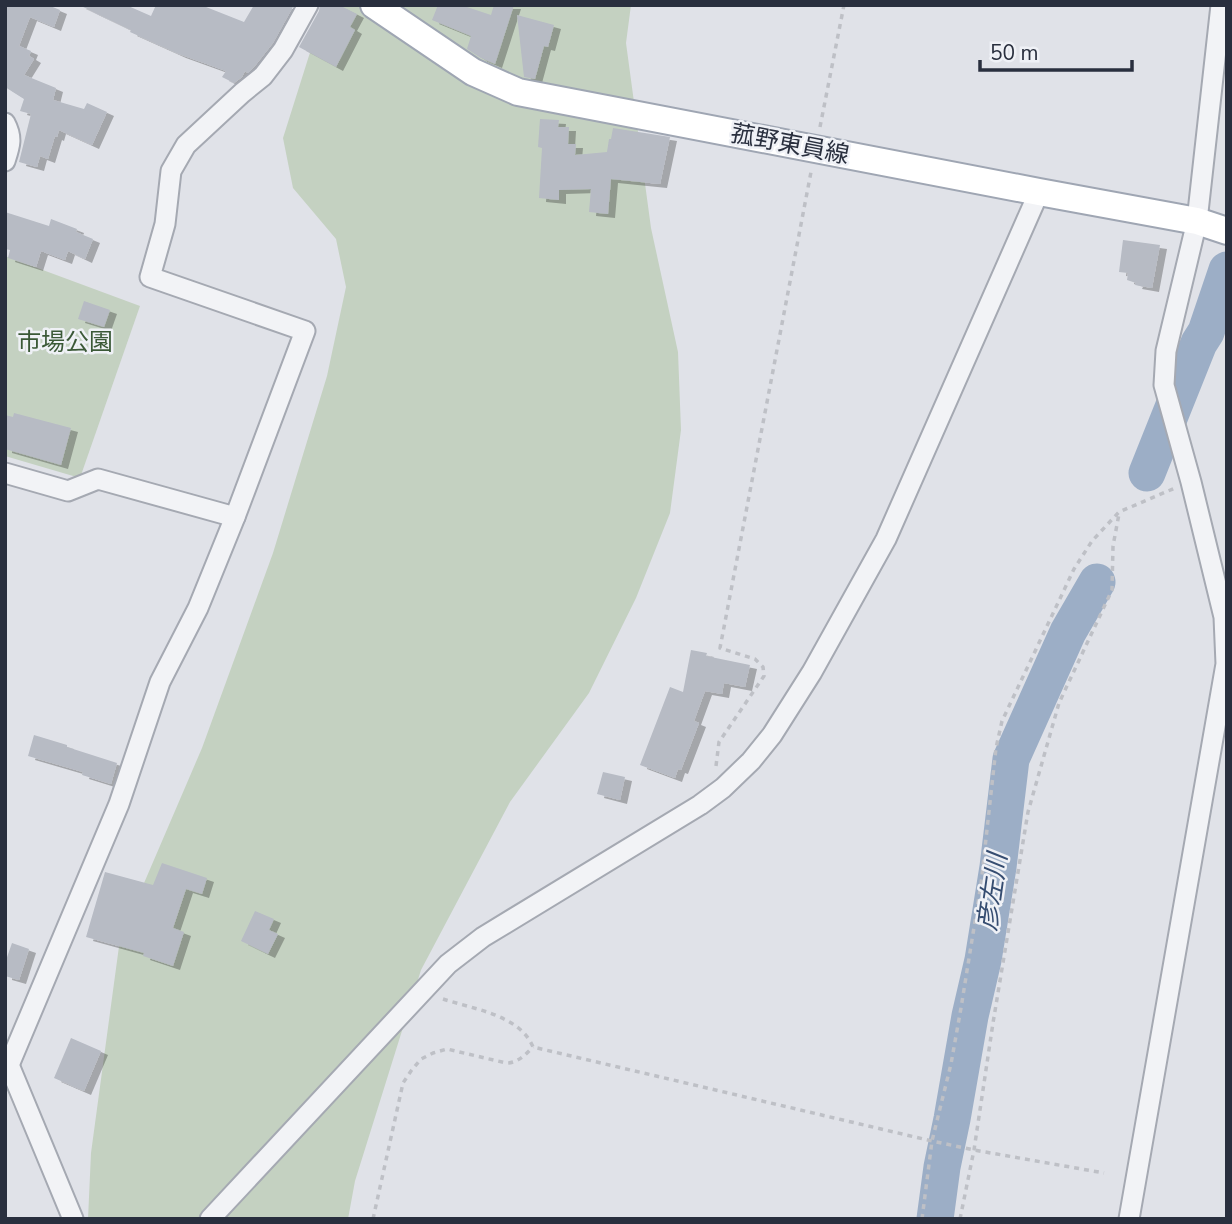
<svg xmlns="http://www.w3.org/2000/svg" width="1232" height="1224" font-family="'Nunito Sans','Noto Sans JP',sans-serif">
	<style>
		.green { fill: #c4d1c1 }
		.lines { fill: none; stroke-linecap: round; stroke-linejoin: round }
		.river { stroke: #9caec6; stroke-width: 37 }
		.building { fill: #b7bbc4; filter: url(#shadow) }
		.minor-casing { stroke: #a5a9b2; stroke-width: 23 }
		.major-casing { stroke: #9fa6b3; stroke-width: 30 }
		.path { stroke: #bec0c6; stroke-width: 3.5; stroke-dasharray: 5 5; stroke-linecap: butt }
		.minor { stroke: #f2f3f6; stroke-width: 19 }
		.major { stroke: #fff; stroke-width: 26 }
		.labels { text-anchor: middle; stroke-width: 5; stroke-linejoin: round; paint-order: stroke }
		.street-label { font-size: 24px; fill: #292f3e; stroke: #eff1f6 }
		.park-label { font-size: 24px; fill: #3b5937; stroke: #eff1f6 }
		.water-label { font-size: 26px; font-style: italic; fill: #354c70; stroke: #eff1f6 }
	</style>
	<defs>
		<filter id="shadow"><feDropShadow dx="7" dy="4" stdDeviation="0" flood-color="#0004"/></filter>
	</defs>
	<rect width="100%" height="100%" fill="#e0e2e8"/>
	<g class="green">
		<path d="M325 5H631L626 43 651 228 678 352 681 430 670 513 636 598 589 693 510 802 421 970 355 1181 348 1219H88L91 1153 120 939 202 748 273 553 327 376 346 287 336 239 293 188 283 138Z"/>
		<path d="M5 256 140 306 80 478 5 456Z"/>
	</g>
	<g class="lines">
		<g class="river">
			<path d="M1147 473 1199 343 1206 332 1227 270"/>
			<path d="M935 1219 942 1167 952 1119 970 1016 983 960 998 867 1011 759 1068 632 1097 582"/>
		</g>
	</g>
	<g class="building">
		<path d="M5 5H48L60 10 54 27 30 17 19 46 31 51 29 56 34 59 24 75 56 88 53 100 84 109 87 103 107 112 92 145 59 130 57 137 55 136 48 159 40 156 37 167 19 162 31 114 20 111 24 99 5 87Z"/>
		<path d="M79 5H126L151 16 156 5H201L244 22 254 5H294L273 43 254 67 248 73 245 71 242 77 234 83 222 77 226 71 179 54 130 32 131 30Z"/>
		<path d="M320 5H339L357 14 350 27 355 30 336 67 299 47 319 11Z"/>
		<path d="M438 5H461L491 15 494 5H514L495 64 481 58 467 49 471 36 432 20Z"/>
		<path d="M517 15 554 25 548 47 544 46 535 79 524 77Z"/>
		<path d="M540 119 559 120 558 127H569L568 144H576L575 155 607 152 609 139H611L613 128 670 137 660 184 611 179 608 214 589 212 591 189 559 190V200L539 198 542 148 538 147Z"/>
		<path d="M5 212 49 226 51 219 77 229 76 232 93 239 85 259 68 251 65 260 41 251 36 267 8 258 10 250 5 249Z"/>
		<path d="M1123 240 1160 245 1152 288 1135 285 1136 283 1127 280 1128 273 1119 272Z"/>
		<path d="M84 301 110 310 104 327 78 319Z"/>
		<path d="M14 413 71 428 61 465 5 449V415L13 417Z"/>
		<path d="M691 650 707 653 706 656 750 665 745 687 724 683 722 694 705 691 694 721 699 723 681 770 678 769 675 778 640 765 670 687 683 692Z"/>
		<path d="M34 735 67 745V747L117 763 111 784 82 775 83 772 28 756Z"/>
		<path d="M603 772 625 777 620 800 597 794Z"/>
		<path d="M162 863 207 878 202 894 186 889 173 928 184 932 173 966 143 956 144 953 86 937 105 872 153 885Z"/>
		<path d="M255 911 274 919 269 930 278 934 268 954 241 941Z"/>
		<path d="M12 943 29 949 19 980 5 976V963Z"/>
		<path d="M71 1038 101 1051 84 1091 54 1078Z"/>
	</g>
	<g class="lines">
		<g class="minor-casing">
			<g id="minor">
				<path d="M5 123C13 138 10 146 5 161"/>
				<path d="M5 473 68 491 98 479 235 517 305 331 150 277 165 224 171 171 186 145 242 93 263 76 283 50 308 5"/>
				<path d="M5 1060 9 1065 119 804 160 682 198 608 235 517"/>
				<path d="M9 1065 73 1219"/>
				<path d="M210 1219 448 964 483 937 700 805 723 788 751 761 772 735 812 672 886 539 1039 192"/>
				<path d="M1129 1219 1226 664 1224 617 1191 482 1164 385 1166 351 1197 221 1221 5"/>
			</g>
		</g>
		<g class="major-casing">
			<path id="major" d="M374 5 473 72 518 92 1039 192 1197 221 1227 231"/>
		</g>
		<g class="path">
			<path d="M820 127 844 5"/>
			<path d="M716 766 719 742 764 676 763 667 755 659 720 648 811 172"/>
			<path d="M443 999C473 1009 520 1015 533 1047L932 1141 974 1150 1104 1173"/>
			<path d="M373 1219 403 1083 411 1071 421 1059 433 1053 447 1049 506 1063C518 1063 525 1055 533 1047"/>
			<path d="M922 1219 932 1141 951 1064 961 1008 981 884 996 748 1002 721 1074 569 1092 541 1119 512 1175 488"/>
			<path d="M960 1219 974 1150 993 1023 1028 812 1059 703 1112 590 1113 546 1119 514"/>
		</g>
		<use href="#minor" class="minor"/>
		<use href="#major" class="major"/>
	</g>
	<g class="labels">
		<g class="street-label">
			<text transform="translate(790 144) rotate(11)" y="8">菰野東員線</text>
		</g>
		<g class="park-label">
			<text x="65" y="350">市場公園</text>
		</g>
		<g class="water-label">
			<text transform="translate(992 892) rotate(-82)" y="9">彦左川</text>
		</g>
	</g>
	<rect width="1232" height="1224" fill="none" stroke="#292f3e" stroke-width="14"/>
	<path d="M980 60v10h152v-10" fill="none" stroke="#292f3e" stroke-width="3.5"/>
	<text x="990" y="60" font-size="21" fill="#292f3e" stroke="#eff1f6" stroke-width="5" paint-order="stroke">50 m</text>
</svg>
